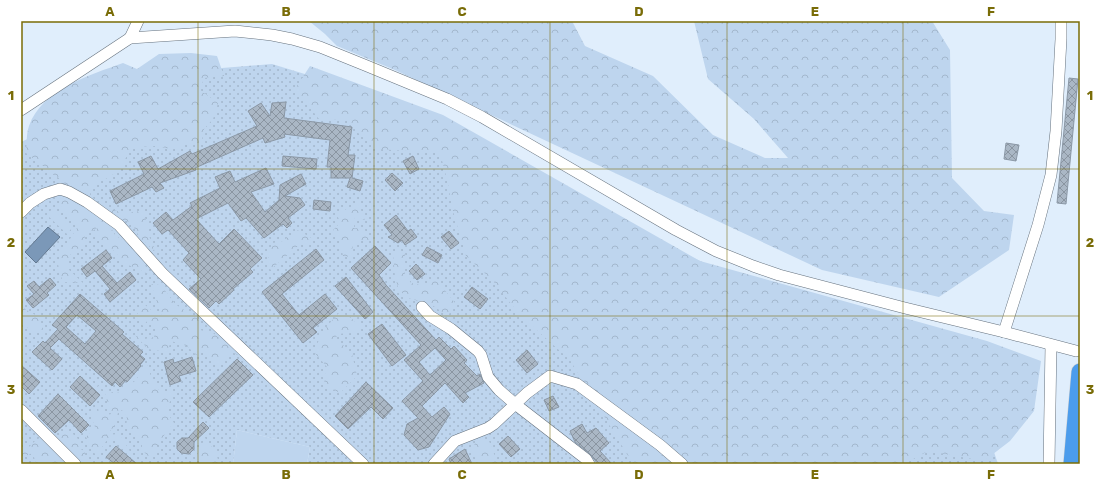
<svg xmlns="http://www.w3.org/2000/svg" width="1101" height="485" font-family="Rubik,sans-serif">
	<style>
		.grass { fill: url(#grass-dots) }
		.forest { fill: url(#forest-crowns) }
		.pitch { fill: #bed5ee }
		.water { fill: #7b98b8; stroke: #627890 }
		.building { fill: url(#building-cross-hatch); stroke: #8b98a6; fill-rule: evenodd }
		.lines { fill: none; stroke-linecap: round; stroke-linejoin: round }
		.minor-casing { stroke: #66727e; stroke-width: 12 }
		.highway-casing { stroke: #cfd1d2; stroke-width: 18 }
		.minor { stroke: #fff; stroke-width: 11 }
		.highway { stroke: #4b9cec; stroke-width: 17 }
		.grid { fill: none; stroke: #796c07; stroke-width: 1; stroke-opacity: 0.55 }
		.neatline { fill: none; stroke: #796c07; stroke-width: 1.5 }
		.grid-label { font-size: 13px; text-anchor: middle; font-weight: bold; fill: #796c07 }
	</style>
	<defs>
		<pattern id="grass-dots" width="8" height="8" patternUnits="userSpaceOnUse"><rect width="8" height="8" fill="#bed5ee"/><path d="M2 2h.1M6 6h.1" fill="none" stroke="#a3b7cd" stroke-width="1.8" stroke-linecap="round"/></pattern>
		<pattern id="forest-crowns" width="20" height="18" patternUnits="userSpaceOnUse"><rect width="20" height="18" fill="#bed5ee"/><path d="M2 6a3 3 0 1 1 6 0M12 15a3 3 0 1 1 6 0" fill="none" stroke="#a3b7cd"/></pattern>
		<pattern id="building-cross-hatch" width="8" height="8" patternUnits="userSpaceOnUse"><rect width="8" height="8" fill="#aab7c5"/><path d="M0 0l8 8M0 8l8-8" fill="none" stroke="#8a95a1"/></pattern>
	</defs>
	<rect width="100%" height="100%" fill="#e0eefc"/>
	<path class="grass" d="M272 64 416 108 676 250 751 284 993 449 998 464H307L310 447 237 430 233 464H21V142L121 96 197 70Z"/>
	<g class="forest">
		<path d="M309 21H572L585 46 653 76 713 135 765 158H788L754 119 708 79 694 21H932L950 50 952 178 984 211 1014 215 1009 250 939 297 822 270 395 70 337 46 325 34Z"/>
		<path d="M191 53 217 56 224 76 204 78 200 90 218 103 213 119 204 129 202 140 172 149 155 146 131 148C119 172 116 175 92 185L90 195 99 204 122 213 142 211 146 220 149 236 156 252 140 238 135 229 126 220 109 224 115 235 126 243 143 260 149 274 126 264 112 249 96 239 97 228 85 236 84 244 70 255 67 268 83 283 63 282 58 267 61 253 77 228 59 204 60 179 26 153C27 145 26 134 29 126 42 89 90 75 123 63L137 69 159 54Z"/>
		<path d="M310 66 443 115 700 261 987 341 1041 361 1034 411 1010 441 984 461 928 451 904 464H633L570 360 520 315 493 281 466 256 453 211 447 179 440 153 376 149 357 132 348 120 319 119 295 89Z"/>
		<path d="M358 203 365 220 355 217 354 228 364 229 372 240 359 241 353 245 351 257 343 256 340 242 333 230 340 223 337 214Z"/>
		<path d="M298 230 313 239 310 245H299L270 270 268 256 273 243 283 241Z"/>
		<path d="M393 253H405V274L411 283 421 285 437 280 455 303 448 316 432 305 408 298 399 290 395 277Z"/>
		<path d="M151 284 161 285 175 304 201 321 200 330 213 333 247 360 232 352 219 363 214 364 201 350 196 355 187 346 171 341 167 352 148 349 135 335 145 339 154 337 156 325 148 320 143 326 136 316 144 304 163 320Z"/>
		<path d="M21 302 26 310 39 317 44 332 31 331 21 321Z"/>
		<path d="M340 312 351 318 361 327 353 333 335 334 339 341 352 354 357 376 340 393 324 385 325 374 327 367 314 352C320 335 327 325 340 312Z"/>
		<path d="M147 365 152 379 161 393 171 392V400L165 410 174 423C163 435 157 445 152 460L142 450V441L126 428 127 418 123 411 119 409 114 427 106 435 119 434 130 451 114 440H107L96 456 86 437 95 427 90 414 101 408 107 415 111 414 104 390 92 383 112 392 117 393 135 381Z"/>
		<path d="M70 431 81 442 80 449 85 451V457L93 464H70L68 462 64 464H38L35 461 33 453 25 456 23 464H21V449L28 448 36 440 49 433 58 436Z"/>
		<path d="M205 438C212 446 217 453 219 464H200L197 455Z"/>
		<path d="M478 438 489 441 498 464H477L472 449Z"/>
	</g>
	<g class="pitch">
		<path d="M52 209 72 228 67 234 47 215Z"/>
		<path d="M237 430 310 447 307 464H233Z"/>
	</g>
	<path class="water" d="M48 227 60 237 36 263 25 252Z"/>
	<g class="building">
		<path d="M1069 78 1078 79 1066 204 1057 203Z"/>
		<path d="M286 102 284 118 352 127 348 155H355L352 178 363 181 360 191 347 187 350 178H331V167H327L330 140 284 134 285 137 265 143 263 138 195 168 196 170 160 183 164 188 156 192 152 187 116 204 110 191 144 174 138 162 151 156 158 169 190 151 192 154 257 126 248 111 261 103 270 116 272 103Z"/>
		<path d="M1006 143 1019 145 1016 161 1004 159Z"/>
		<path d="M283 156 317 159 316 169 282 166Z"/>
		<path d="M413 156 419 169 410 174 403 161Z"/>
		<path d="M266 168 274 184 251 192 265 212 279 200 280 185 301 174 306 184 285 196 300 198 305 205 288 218 292 223 287 228 283 224 264 238 246 218 241 221 228 203 196 219 219 244 234 229 262 258 250 269 253 272 233 289 234 290 219 304 216 301 209 308 189 289 201 279 183 260 189 253 168 230 162 234 153 223 166 212 173 220 192 206 190 203 220 188 215 177 230 171 235 182Z"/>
		<path d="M392 173 403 183 395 191 385 180Z"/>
		<path d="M314 200 331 202 330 211 313 209Z"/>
		<path d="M396 215 408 231 411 229 417 237 405 245 402 240 398 243 388 237 392 235 384 225Z"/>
		<path d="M449 231 459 243 451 249 441 237Z"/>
		<path d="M375 246 391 263 379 275 386 285 436 340 439 337 451 349 454 346 467 360 464 363 477 376 480 374 484 383 465 393 469 397 463 403 445 383 422 406 432 417 444 407 450 414 429 447 418 450 404 435 407 424 418 418 402 401 423 381 404 360 421 345 351 268ZM435 348 446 360 430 375 419 362Z"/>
		<path d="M427 247 442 255 438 263 422 255Z"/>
		<path d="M316 249 324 260 282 294 299 315 325 294 337 309 313 328 317 332 303 343 262 292Z"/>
		<path d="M106 250 112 258 102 266 117 283 130 272 136 280 110 302 104 294 110 289 95 271 87 277 81 269Z"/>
		<path d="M416 264 425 274 417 280 409 271Z"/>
		<path d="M346 277 373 312 365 319 335 286Z"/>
		<path d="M50 278 56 285 47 293 49 295 33 308 26 300 34 294 27 286 34 281 39 287Z"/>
		<path d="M472 287 488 299 480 309 464 297Z"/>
		<path d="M80 294 124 332 122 334 143 352 140 355 145 359 140 365 141 366 127 382 126 380 120 387 115 382 112 386 59 339 50 348 62 359 52 370 32 352 43 341 45 343 58 329 52 325ZM77 315 96 331 85 344 66 327Z"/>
		<path d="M382 324 406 355 392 366 368 334Z"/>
		<path d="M527 350 538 364 527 373 516 360Z"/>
		<path d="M192 357 196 371 179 376 181 381 170 385 164 362 173 359 174 363Z"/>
		<path d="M237 359 253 375 209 417 193 402Z"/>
		<path d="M21 365 40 382 29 394 21 386Z"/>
		<path d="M80 376 100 395 90 406 70 387Z"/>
		<path d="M366 382 393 408 383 419 371 407 348 429 335 416Z"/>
		<path d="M58 394 89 425 81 433 69 420 55 433 38 416Z"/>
		<path d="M553 396 559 407 549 411 544 400Z"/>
		<path d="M203 422 209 428 194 442V449L189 454 181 453 177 449V442L182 438H188Z"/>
		<path d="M582 424 587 433 596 428 609 443 600 451 612 464H598L590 454 575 442 570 431Z"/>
		<path d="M508 436 520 449 511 457 499 444Z"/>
		<path d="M116 446 137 464H115L106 457Z"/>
		<path d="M465 449 472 464H451L449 459Z"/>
	</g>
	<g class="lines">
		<g class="minor-casing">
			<g id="minor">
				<path d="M130 38 138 21"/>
				<path d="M21 110 130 38 235 31 272 35 292 39 320 47 367 66 447 99 482 117 676 230 716 251 753 266 779 275 905 308 1004 332 1076 351"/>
				<path d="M21 212 30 203 44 194 60 189 69 192 87 202 119 225 162 273 363 464"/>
				<path d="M422 307 430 316 451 329 478 351 481 355 488 377 499 390 515 404 586 459 589 464"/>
				<path d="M1004 332 1038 225 1051 175 1056 131 1061 39V21"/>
				<path d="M21 410 75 464"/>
				<path d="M434 464 455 441 488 428 494 424 527 393 550 376 577 384 660 445 682 464"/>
				<path d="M1049 464 1051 345"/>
			</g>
		</g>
		<g class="highway-casing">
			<path id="highway" d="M1072 464 1080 372"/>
		</g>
		<use href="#minor" class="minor"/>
		<use href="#highway" class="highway"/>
	</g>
	<path class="grid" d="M198 21V464M374 21V464M550 21V464M727 21V464M903 21V464M21 169H1080M21 316H1080"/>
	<rect width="1101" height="485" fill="none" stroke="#ffffff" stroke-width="44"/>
	<rect x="22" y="22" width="1057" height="441" class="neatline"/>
	<g class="grid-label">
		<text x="110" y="16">A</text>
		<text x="286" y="16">B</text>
		<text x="462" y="16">C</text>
		<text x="639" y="16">D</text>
		<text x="815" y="16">E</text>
		<text x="991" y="16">F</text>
		<text x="11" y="100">1</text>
		<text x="1090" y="100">1</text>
		<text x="11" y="247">2</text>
		<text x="1090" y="247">2</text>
		<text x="11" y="394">3</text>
		<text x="1090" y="394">3</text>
		<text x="110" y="479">A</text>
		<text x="286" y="479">B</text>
		<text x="462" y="479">C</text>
		<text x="639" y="479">D</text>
		<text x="815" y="479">E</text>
		<text x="991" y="479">F</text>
	</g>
</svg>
